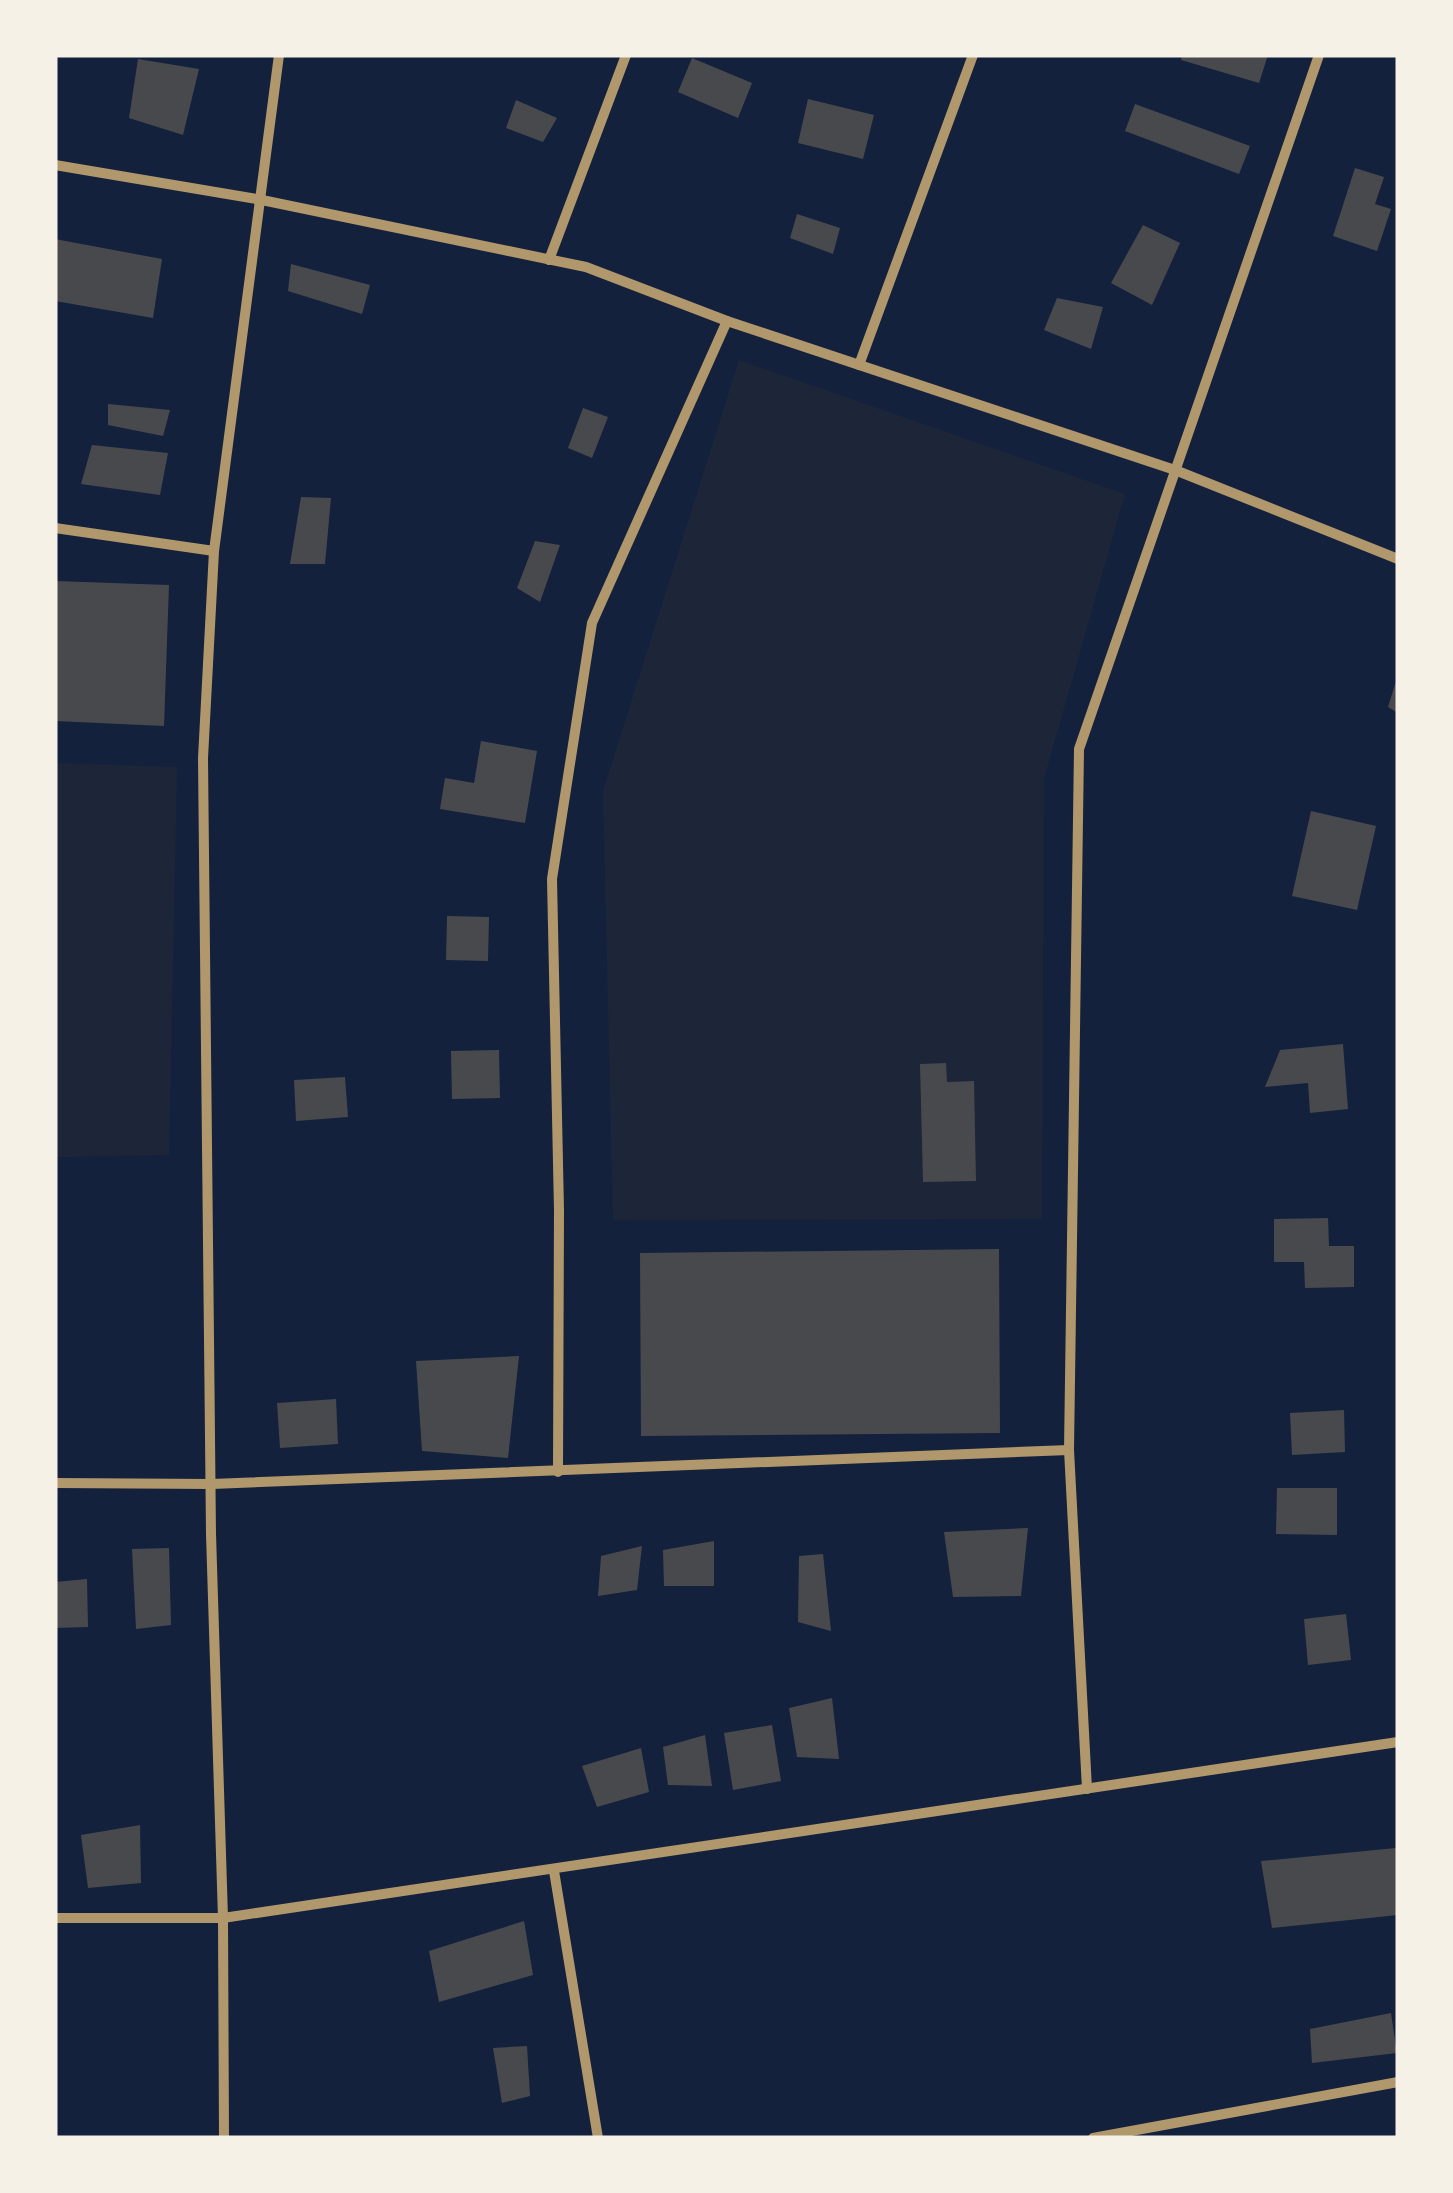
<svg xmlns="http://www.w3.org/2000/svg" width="1453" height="2193" font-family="Manrope,sans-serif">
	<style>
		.green { fill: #1d2539 }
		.building { fill: #48494c }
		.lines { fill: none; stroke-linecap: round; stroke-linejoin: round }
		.minor { stroke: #b1986c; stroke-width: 10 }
	</style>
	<rect width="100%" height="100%" fill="#14213d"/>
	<g class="green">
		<path d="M739 360 1125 494 1044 779 1042 1219 613 1220 603 791Z"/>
		<path d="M55 763 177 767 169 1155 55 1157Z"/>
	</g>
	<g class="building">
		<path d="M1182 55H1268L1259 83 1181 60Z"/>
		<path d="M692 58 752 83 738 118 678 92Z"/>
		<path d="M138 59 199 69 183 135 129 118Z"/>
		<path d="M808 99 874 115 863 159 798 143Z"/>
		<path d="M516 100 557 118 543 142 506 128Z"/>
		<path d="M1135 104 1250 146 1239 174 1125 131Z"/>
		<path d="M1355 168 1384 177 1375 204 1391 209 1377 251 1333 236Z"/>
		<path d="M797 214 840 228 833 254 790 238Z"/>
		<path d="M1143 225 1180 243 1152 305 1111 283Z"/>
		<path d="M55 239 162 259 153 318 55 301Z"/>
		<path d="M291 264 370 285 362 314 288 291Z"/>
		<path d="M1057 298 1103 307 1091 349 1044 330Z"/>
		<path d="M108 404 170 410 163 436 108 425Z"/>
		<path d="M583 408 608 417 592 458 568 448Z"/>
		<path d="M92 445 168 453 160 495 81 484Z"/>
		<path d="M301 497 331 498 325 564H290Z"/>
		<path d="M535 541 560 545 540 602 517 588Z"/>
		<path d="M55 581 169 585 164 726 55 721Z"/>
		<path d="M1397 678H1398V713L1388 707Z"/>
		<path d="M481 741 537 751 525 823 440 809 445 778 474 783Z"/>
		<path d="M1311 811 1376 826 1357 910 1292 896Z"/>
		<path d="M447 916 489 917 488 961 446 960Z"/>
		<path d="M1343 1044 1348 1109 1310 1113 1308 1083 1265 1087 1280 1050Z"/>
		<path d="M499 1050 500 1098 452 1099 451 1051Z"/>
		<path d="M946 1063 947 1082 974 1081 976 1181 923 1182 920 1064Z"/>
		<path d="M345 1077 348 1117 296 1121 294 1080Z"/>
		<path d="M1328 1218 1329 1246H1354V1287L1305 1288 1304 1262H1274V1219Z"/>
		<path d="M999 1249 1000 1433 641 1436 640 1253Z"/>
		<path d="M519 1356 508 1458 422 1451 416 1361Z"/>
		<path d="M336 1399 338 1444 280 1448 277 1403Z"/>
		<path d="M1344 1410 1345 1452 1292 1455 1290 1413Z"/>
		<path d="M1277 1488H1337V1535L1276 1534Z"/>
		<path d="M1028 1528 1021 1596 953 1597 944 1532Z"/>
		<path d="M714 1541V1586H664L663 1550Z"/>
		<path d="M642 1546 637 1590 598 1596 601 1556Z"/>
		<path d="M169 1548 171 1625 136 1629 132 1549Z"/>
		<path d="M823 1554 831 1631 798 1622 799 1556Z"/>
		<path d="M87 1579 88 1627 55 1628V1582Z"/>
		<path d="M1346 1614 1351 1660 1308 1665 1304 1619Z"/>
		<path d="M832 1698 839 1759 797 1757 789 1708Z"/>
		<path d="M772 1725 781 1781 733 1790 724 1733Z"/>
		<path d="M705 1735 712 1786 668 1785 663 1747Z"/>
		<path d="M641 1748 649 1792 597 1807 582 1766Z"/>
		<path d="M140 1825 141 1883 88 1888 81 1835Z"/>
		<path d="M1396 1848 1398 1915 1272 1928 1261 1861Z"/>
		<path d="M524 1921 533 1975 439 2002 429 1951Z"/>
		<path d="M1391 2013 1397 2053 1312 2063 1310 2029Z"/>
		<path d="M527 2046 530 2096 502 2103 493 2048Z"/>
	</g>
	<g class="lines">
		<g class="minor">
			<path d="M55 165 257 199 586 267 727 321 1175 470 1398 559"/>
			<path d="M549 260 626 55"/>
			<path d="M859 365 973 55"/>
			<path d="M55 528 214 551"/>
			<path d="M558 1472 559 1210 552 879 592 623 727 321"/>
			<path d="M55 1483 212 1484 1069 1450"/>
			<path d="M1087 1789 1069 1450 1079 749 1319 55"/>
			<path d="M554 1871 598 2138"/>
			<path d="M55 1918H223L1398 1742"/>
			<path d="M224 2138 223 1918 211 1534 203 758 214 551 279 55"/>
			<path d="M1093 2138 1398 2082"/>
		</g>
	</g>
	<rect width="1453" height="2193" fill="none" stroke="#f6f1e7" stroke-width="115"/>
</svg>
